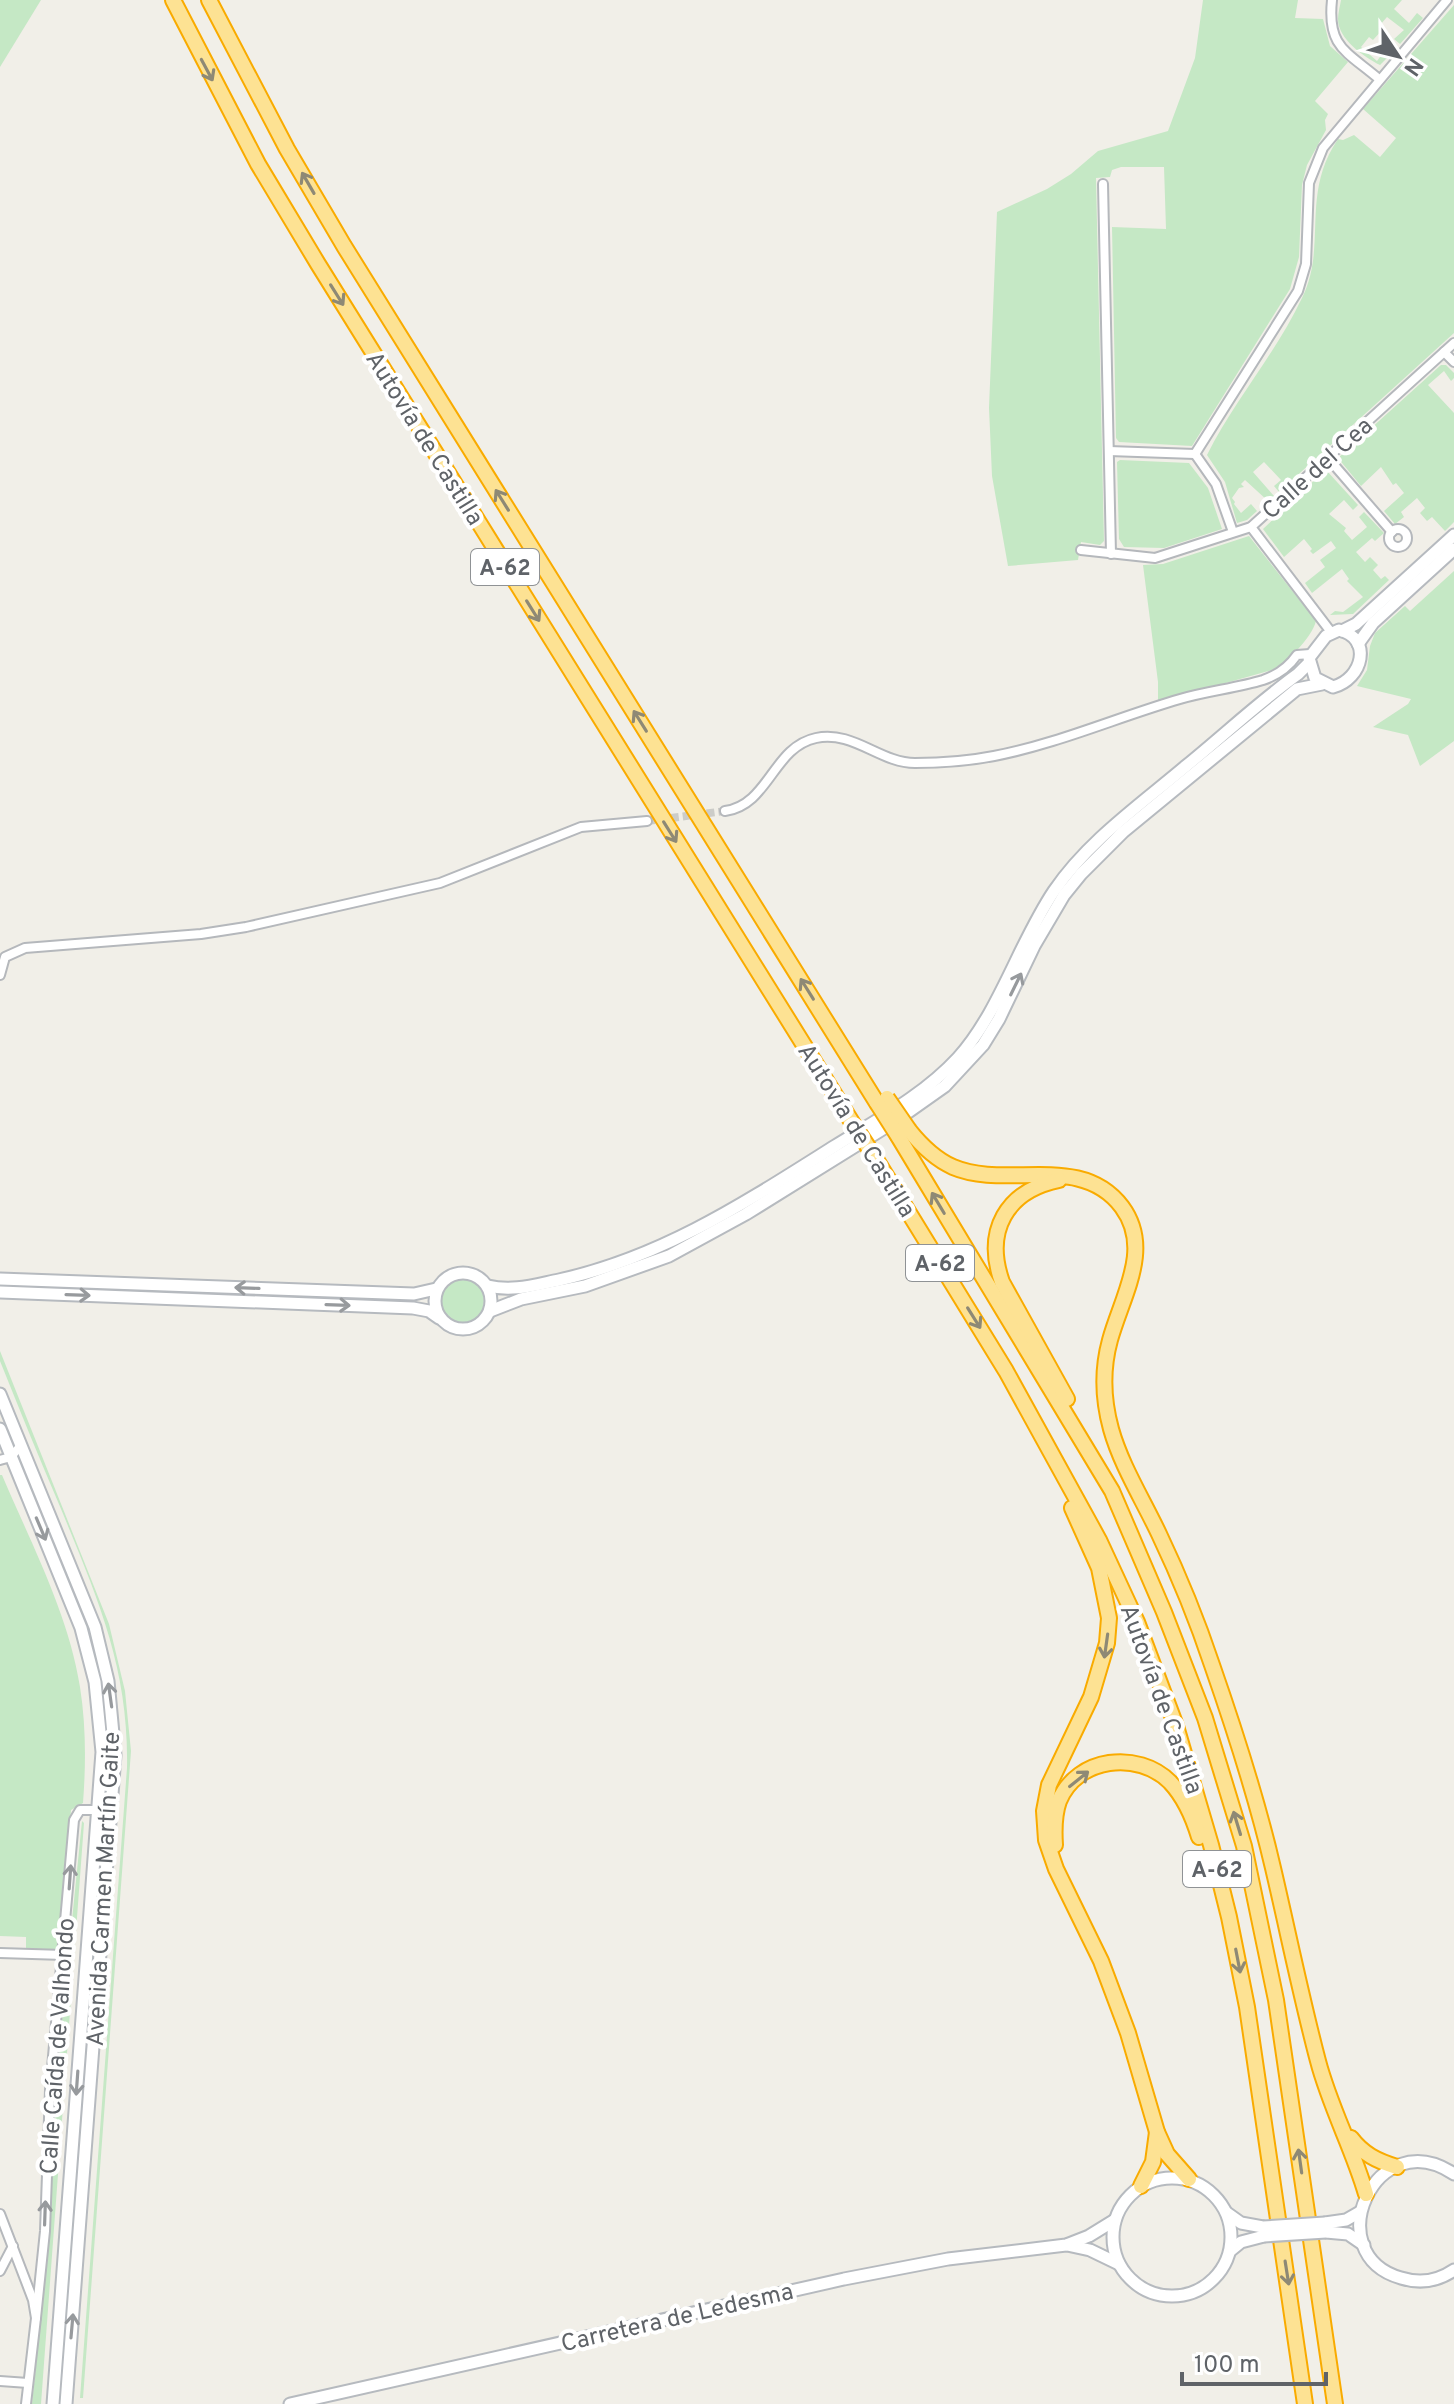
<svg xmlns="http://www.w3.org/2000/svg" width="1454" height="2404" font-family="Overpass,sans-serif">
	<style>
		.green { fill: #c5e8c5 }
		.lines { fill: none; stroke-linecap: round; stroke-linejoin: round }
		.street-tunnel { stroke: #ccccc8; stroke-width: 8; stroke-dasharray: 8 4; stroke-linecap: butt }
		.street-casing { stroke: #b5b8bc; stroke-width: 12 }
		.secondary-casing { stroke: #b6babf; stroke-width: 15 }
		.highway-casing { stroke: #f9ab00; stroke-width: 18 }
		.street { stroke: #fff; stroke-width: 8 }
		.secondary { stroke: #fff; stroke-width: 11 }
		.highway { stroke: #fde293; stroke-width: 14 }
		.secondary-bridge-casing { stroke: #b6babf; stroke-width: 15; stroke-linecap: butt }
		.highway-bridge-casing { stroke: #f9ab00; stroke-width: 18; stroke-linecap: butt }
		.secondary-bridge { stroke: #fff; stroke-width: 11 }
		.highway-bridge { stroke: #fde293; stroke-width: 14 }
		.oneway { stroke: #8e8975 }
		.oneway2 { stroke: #979a9d }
		.labels { text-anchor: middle; stroke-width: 8; stroke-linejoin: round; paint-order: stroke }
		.shield { fill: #fff; stroke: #8f9295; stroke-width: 2 }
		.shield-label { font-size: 22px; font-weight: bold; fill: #5f6368 }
		.street-label { font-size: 24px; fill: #5f6368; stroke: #fff }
	</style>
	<rect width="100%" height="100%" fill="#f1efe8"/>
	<g class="green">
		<path d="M0 0H41L0 67Z"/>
		<path d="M1203 0H1298L1295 18 1323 19 1330 46 1348 62 1315 101 1328 114 1325 120 1326 130 1307 165 1302 185 1299 257 1290 289 1192 446 1119 442 1116 438 1112 227 1166 229 1164 167H1121L1112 170 1110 177 1096 178 1104 541 1100 545 1081 542 1078 560 1008 566 992 476 989 408 997 212 1047 189 1071 174 1098 151 1168 131 1195 58Z"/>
		<path d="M1341 0H1402L1394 9 1409 23 1417 13 1423 18 1400 44 1394 39 1404 30 1387 17 1380 25 1383 29 1373 40 1369 37 1361 47 1377 61 1385 50 1390 55 1380 65C1364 57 1338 39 1338 19 1338 13 1340 6 1341 0Z"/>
		<path d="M1454 5V333L1279 492 1274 486 1281 480 1264 462 1253 472 1274 496 1268 501 1245 480 1241 484 1244 487 1239 488 1232 498 1235 502 1234 504 1241 513 1251 504 1257 511 1247 520 1237 523 1225 482 1207 455C1234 401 1276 353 1302 298 1328 245 1300 195 1338 139L1343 140 1354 135 1380 157 1396 138 1363 109Z"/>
		<path d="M1441 365H1446L1454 373V378L1451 381 1444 371 1428 385 1454 413V522L1445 531 1432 517 1427 521 1420 513 1425 508 1417 498 1401 512 1404 517 1395 524 1384 511 1404 493 1396 483 1393 485 1381 467 1361 486 1338 458Z"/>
		<path d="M1120 460 1189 463 1208 488 1222 529 1164 548 1124 547 1119 539 1117 462Z"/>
		<path d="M1327 471 1358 505 1353 510 1344 500 1329 514 1346 528 1344 531 1352 540 1367 527 1359 517 1364 512 1384 533 1375 541 1372 538 1356 552 1365 562 1370 557 1378 565 1373 570 1381 579 1385 576 1389 580 1353 614 1330 615 1335 611 1343 612 1363 597 1347 581 1349 579 1342 569 1312 593 1305 583 1325 567 1320 560 1336 548 1331 541 1313 554 1310 551 1312 549 1304 539 1284 557 1263 529 1323 472Z"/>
		<path d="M1249 536 1316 621C1311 639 1288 661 1272 670L1158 702V682L1143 565 1163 564Z"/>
		<path d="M1454 571V741L1420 766 1408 735 1373 727 1408 704 1411 699 1357 686 1367 670 1370 646 1375 633 1405 606 1410 611Z"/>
		<circle cx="462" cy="1301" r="22"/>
		<path d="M0 1351 109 1624 125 1691 131 1751 83 2398H80L127 1768C129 1669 98 1599 61 1509 40 1460 20 1411 0 1361Z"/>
		<path d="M0 1475H2C30 1541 69 1615 80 1687 86 1725 86 1764 83 1803L71 1810 60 1951 26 1950V1937L0 1936Z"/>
		<path d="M82 1821 84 1823 41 2404H32L49 2236 56 2079Z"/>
	</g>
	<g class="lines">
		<path class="street-tunnel" d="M647 821 725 811"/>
		<g class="street-casing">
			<g id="street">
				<path d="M1332 0C1327 47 1346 51 1379 79"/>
				<path d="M1103 184 1111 554"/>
				<path d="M1444 352 1454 362"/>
				<path d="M1109 451 1195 454"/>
				<path d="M1195 454 1298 291 1306 264 1309 183 1323 148 1447 0"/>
				<path d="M1195 454 1216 484 1233 532"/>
				<path d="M1328 458 1392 532"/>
				<path d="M1251 527 1331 632"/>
				<circle cx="1398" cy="538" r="9"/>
				<path d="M1081 550 1155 558 1251 527 1454 343"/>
				<path d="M725 811C769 805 773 747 816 738 853 730 880 763 915 763 941 763 969 761 994 756 1057 744 1118 717 1180 699 1207 691 1237 688 1263 680 1278 675 1288 668 1297 655L1310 654"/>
				<path d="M0 975 5 957 25 948 201 934 246 927 440 883 581 827 647 821"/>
				<path d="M0 1460 11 1457 21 1445"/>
				<path d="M0 1953 64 1955"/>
				<path d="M0 2214 33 2300 36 2318 26 2404"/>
				<path d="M0 2271 13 2246"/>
				<path d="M36 2318 45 2231 50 2090 74 1820 80 1810H97L111 1801"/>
				<path d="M0 2381 28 2383"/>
			</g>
		</g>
		<g class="secondary-casing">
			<g id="secondary">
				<path d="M1339 630C1373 638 1363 679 1333 687L1315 678 1309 658 1326 636Z"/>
				<path d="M1342 631 1356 624 1454 535"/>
				<path d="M1358 644 1373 623 1454 549"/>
				<circle cx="463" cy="1301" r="28"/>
				<path d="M0 1279 414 1294 436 1289"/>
				<path d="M488 1286C512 1292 534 1285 559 1280 663 1257 746 1202 835 1146 877 1120 924 1095 958 1058 999 1013 1019 943 1054 891 1088 841 1140 805 1186 766 1223 736 1259 702 1298 674L1309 663"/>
				<path d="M0 1292 413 1308 429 1311 439 1318"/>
				<path d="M490 1311 521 1299 585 1286 669 1256 746 1214 894 1122 945 1086 983 1045 999 1019 1034 946 1064 895 1081 874 1123 832 1297 689 1322 684"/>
				<path d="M0 1394 95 1627 108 1681 115 1755 66 2404"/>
				<path d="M0 1429 81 1628 95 1682 102 1752 53 2404"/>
				<path d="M1454 2174C1375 2121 1317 2254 1401 2278 1420 2284 1438 2281 1454 2270"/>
				<circle cx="1172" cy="2237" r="59"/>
				<path d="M1227 2213 1241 2223 1263 2227"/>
				<path d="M1325 2223 1346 2220 1360 2212"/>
				<path d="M1326 2232 1348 2234 1364 2245"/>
				<path d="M1067 2245 1090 2250 1119 2264"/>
				<path d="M1230 2251 1241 2242 1264 2236"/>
				<path d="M290 2404 844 2279 948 2259 1066 2245 1089 2236 1115 2220"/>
			</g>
		</g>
		<g class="highway-casing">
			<g id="highway">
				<path d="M173 0 258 164 318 264 853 1124"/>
				<path d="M209 0 287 149 344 246 877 1103"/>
				<path d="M909 1130C921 1145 935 1159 953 1167 1007 1190 1081 1152 1122 1207 1153 1249 1122 1296 1110 1340 1102 1369 1103 1400 1111 1429 1121 1465 1143 1500 1159 1534 1179 1576 1197 1620 1212 1665 1235 1731 1257 1799 1273 1868 1288 1932 1301 1997 1318 2061 1330 2107 1353 2149 1366 2194"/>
				<path d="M898 1136 1112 1491 1164 1612 1205 1718 1244 1846 1276 2000 1335 2404"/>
				<path d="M874 1156 1006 1371 1099 1540 1137 1622 1176 1726 1211 1845 1229 1917 1247 2007 1305 2404"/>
				<path d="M1059 1180C1006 1191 984 1231 1002 1282L1067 1399"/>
				<path d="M1072 1508 1099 1568 1109 1618 1107 1643 1091 1697 1049 1785 1044 1811 1046 1840 1056 1869 1101 1961 1128 2033 1157 2132 1167 2154 1189 2179"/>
				<path d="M1055 1845C1054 1830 1054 1815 1059 1801 1077 1757 1138 1750 1170 1782 1185 1798 1193 1817 1199 1837"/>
				<path d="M1351 2138C1363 2154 1377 2161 1397 2167"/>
				<path d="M1141 2186 1153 2162 1157 2132"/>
			</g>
		</g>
		<use href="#street" class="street"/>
		<use href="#secondary" class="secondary"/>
		<use href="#highway" class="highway"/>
		<g class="secondary-bridge-casing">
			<g id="secondary-bridge">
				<path d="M1263 2227 1325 2223"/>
				<path d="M1264 2236 1326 2232"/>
			</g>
		</g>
		<g class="highway-bridge-casing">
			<g id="highway-bridge">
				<path d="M887 1098 909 1130"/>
				<path d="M877 1103 898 1136"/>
				<path d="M853 1124 874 1156"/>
			</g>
		</g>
		<use href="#secondary-bridge" class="secondary-bridge"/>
		<use href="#highway-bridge" class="highway-bridge"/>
	</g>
	<defs><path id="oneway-shaft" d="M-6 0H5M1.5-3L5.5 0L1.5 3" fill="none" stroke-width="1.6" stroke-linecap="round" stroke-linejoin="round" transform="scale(2)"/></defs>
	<g class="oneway">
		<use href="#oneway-shaft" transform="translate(207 70) rotate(62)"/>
		<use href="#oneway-shaft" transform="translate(308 183) rotate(-120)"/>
		<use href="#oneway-shaft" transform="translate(337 295) rotate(58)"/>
		<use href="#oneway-shaft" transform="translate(502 500) rotate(-122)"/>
		<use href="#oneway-shaft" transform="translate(533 611) rotate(58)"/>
		<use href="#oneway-shaft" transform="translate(640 721) rotate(-122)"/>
		<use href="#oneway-shaft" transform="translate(670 832) rotate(58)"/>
		<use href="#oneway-shaft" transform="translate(807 989) rotate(-122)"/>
		<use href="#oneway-shaft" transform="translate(938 1203) rotate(-121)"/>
		<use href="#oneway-shaft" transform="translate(974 1318) rotate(58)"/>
		<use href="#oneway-shaft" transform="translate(1106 1646) rotate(98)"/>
		<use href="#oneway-shaft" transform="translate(1079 1779) rotate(-39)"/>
		<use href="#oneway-shaft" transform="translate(1237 1823) rotate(-107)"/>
		<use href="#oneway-shaft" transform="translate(1238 1961) rotate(79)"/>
		<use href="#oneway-shaft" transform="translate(1300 2161) rotate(-98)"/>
		<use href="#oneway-shaft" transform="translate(1287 2273) rotate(81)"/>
	</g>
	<g class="oneway2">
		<use href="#oneway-shaft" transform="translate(1016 984) rotate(-64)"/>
		<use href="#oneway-shaft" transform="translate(247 1288) rotate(-178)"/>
		<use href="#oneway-shaft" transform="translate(78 1295) rotate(2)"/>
		<use href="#oneway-shaft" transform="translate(338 1305) rotate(2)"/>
		<use href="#oneway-shaft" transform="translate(41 1529) rotate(67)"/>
		<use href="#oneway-shaft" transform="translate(110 1695) rotate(-98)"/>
		<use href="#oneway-shaft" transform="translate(70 1877) rotate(-86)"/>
		<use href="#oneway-shaft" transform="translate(77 2083) rotate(94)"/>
		<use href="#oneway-shaft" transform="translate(45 2213) rotate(-88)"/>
		<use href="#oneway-shaft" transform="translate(72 2326) rotate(-85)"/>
	</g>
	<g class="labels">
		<g class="shield">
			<rect x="471" y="549" width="68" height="36" rx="6"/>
			<rect x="906" y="1245" width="68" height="36" rx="6"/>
			<rect x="1183" y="1851" width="68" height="36" rx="6"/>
		</g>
		<g class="shield-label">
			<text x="505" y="575">A-62</text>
			<text x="940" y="1271">A-62</text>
			<text x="1217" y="1877">A-62</text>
		</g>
		<g class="street-label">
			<text transform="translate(425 438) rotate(58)" y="8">Autovía de Castilla</text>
			<text transform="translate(1317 468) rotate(-42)" y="8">Calle del Cea</text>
			<text transform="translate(857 1130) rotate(58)" y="8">Autovía de Castilla</text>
			<text transform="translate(1162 1699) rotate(70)" y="8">Autovía de Castilla</text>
			<text transform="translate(103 1889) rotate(-87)" y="8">Avenida Carmen Martín Gaite</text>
			<text transform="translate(57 2046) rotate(-86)" y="8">Calle Caída de Valhondo</text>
			<text transform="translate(677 2317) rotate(-13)" y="8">Carretera de Ledesma</text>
		</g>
	</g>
	<g transform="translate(1398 56) rotate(125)" stroke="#ffffff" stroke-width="6" paint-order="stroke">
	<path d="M0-6L14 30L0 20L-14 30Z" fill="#5f6368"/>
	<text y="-12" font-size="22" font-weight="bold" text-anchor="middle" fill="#5f6368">N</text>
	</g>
	<path d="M1182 2372v12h144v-12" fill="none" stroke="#5f6368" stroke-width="4"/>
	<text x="1194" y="2372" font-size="24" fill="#5f6368" stroke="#ffffff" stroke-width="6" paint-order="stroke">100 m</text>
</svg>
